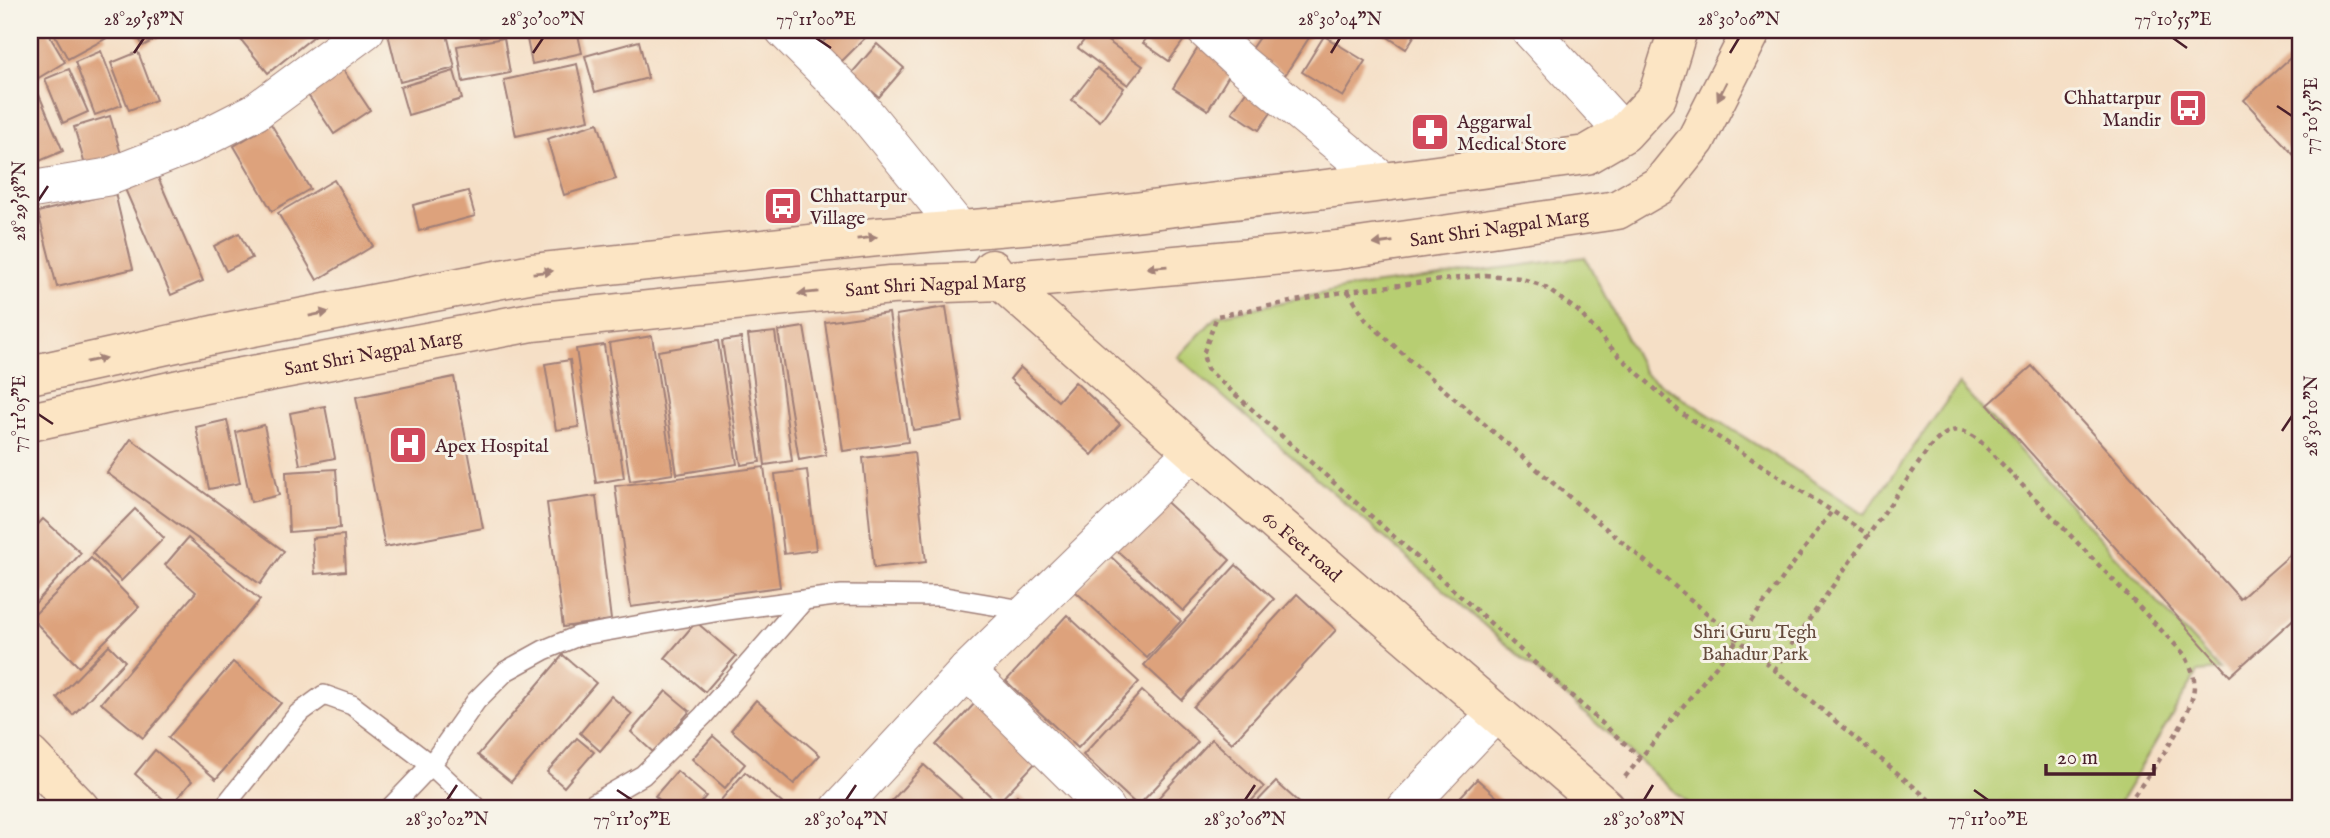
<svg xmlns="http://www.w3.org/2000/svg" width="2330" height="838" font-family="'IM FELL English',serif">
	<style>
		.green { fill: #b7ce72; stroke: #80764e; stroke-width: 2 }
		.building { fill: #dda27b }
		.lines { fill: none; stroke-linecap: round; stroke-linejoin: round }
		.lane-casing { stroke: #a07f78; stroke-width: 22 }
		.street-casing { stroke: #a07f78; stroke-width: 39 }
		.secondary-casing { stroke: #a07f78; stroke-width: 41 }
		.path { stroke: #a07f78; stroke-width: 4.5; stroke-dasharray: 5 5; stroke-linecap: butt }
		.lane { stroke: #fff; stroke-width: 19 }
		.street { stroke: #fff; stroke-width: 37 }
		.secondary { stroke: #fce5c4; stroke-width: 38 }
		.oneway { fill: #a38278 }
		.ticks { fill: none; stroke: #4a1f2b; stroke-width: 2.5 }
		.labels { text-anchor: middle; stroke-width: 6; stroke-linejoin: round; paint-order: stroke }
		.poi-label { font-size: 19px; fill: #4a1f2b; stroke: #f7f3e8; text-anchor: start }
		.street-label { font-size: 19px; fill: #4a1f2b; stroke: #f7f3e8 }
		.park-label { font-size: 19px; fill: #654b3d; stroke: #f7f3e8 }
		.neatline { fill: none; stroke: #4a1f2b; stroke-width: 2.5 }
		.ticks-label { font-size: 18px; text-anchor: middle; fill: #4a1f2b }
	</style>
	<rect width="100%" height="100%" fill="#f7f3e8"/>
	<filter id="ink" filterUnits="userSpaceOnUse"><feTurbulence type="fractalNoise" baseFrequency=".0143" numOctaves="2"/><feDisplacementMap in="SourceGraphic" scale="14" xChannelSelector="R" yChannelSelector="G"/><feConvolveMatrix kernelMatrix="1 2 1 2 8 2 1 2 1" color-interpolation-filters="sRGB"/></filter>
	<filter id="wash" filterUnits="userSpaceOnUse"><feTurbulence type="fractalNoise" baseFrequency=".00686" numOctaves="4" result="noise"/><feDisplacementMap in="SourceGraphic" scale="28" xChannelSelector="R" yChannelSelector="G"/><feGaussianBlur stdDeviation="1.57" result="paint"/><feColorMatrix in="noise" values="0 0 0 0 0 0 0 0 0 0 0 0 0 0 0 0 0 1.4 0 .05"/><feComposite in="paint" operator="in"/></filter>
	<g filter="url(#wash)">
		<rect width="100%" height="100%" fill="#f5dfc6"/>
		<path class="green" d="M1585 257 1645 374 1865 514 1959 384 2220 670 2198 672 2116 808H1693L1178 357 1217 316 1348 288Z"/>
		<g id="blocks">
			<g class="building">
				<path d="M46 30 65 62 30 83V39Z"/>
				<path d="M52 30H102L107 38 68 59Z"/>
				<path d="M134 30H163L166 34 143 46Z"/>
				<path d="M233 30H316L318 33 268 73Z"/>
				<path d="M387 30H446L455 68 400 82Z"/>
				<path d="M480 30H514V31L481 38Z"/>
				<path d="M540 30H577L582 53 532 64 526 34Z"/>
				<path d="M835 30H865L869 34 839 64 820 45Z"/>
				<path d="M1092 30 1143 66 1128 85 1078 48Z"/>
				<path d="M1153 30H1191L1169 61 1143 43Z"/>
				<path d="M1264 30H1314L1285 75 1249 52Z"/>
				<path d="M1377 30H1418L1406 49Z"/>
				<path d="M1324 36 1365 61 1343 97 1302 72Z"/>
				<path d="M504 38 510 73 463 82 457 46Z"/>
				<path d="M639 41 648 78 595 92 585 56Z"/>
				<path d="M877 44 904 68 879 97 851 74Z"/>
				<path d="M1199 46 1234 67 1208 110 1173 88Z"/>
				<path d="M2300 49V162L2244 100Z"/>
				<path d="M101 51 122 105 95 115 75 62Z"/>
				<path d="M138 52 156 100 129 110 111 63Z"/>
				<path d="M577 64 589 120 516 136 504 80Z"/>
				<path d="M342 68 370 110 334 134 306 92Z"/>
				<path d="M1097 68 1124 88 1100 121 1072 100Z"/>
				<path d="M69 69 88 112 63 123 45 79Z"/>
				<path d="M454 71 462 99 408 115 400 87Z"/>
				<path d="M1250 86 1277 104 1259 130 1232 112Z"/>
				<path d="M36 88 63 151 30 165V91Z"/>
				<path d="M110 116 121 154 85 165 74 127Z"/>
				<path d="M598 123 616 179 564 195 547 139Z"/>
				<path d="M271 124 310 189 272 211 234 146Z"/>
				<path d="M157 175 203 281 171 295 125 189Z"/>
				<path d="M334 180 373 246 317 280 278 213Z"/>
				<path d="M468 191 475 216 419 231 413 205Z"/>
				<path d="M115 193 133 269 57 287 38 212Z"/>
				<path d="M239 233 252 258 226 271 214 246Z"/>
				<path d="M946 307 963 422 913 430 896 315Z"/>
				<path d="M889 313 908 442 843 451 825 322Z"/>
				<path d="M804 327 826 455 799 460 778 331Z"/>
				<path d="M775 332 792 461 765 465 748 335Z"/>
				<path d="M652 336 673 474 630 481 609 343Z"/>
				<path d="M741 338 760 462 741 465 722 341Z"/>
				<path d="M718 341 737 464 677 474 658 351Z"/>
				<path d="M604 345 624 478 596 483 576 349Z"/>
				<path d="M570 360 579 427 556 430 545 364Z"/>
				<path d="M2032 366 2240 599 2300 546V613L2230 676 1988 405Z"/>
				<path d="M1020 367 1058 401 1075 382 1120 424 1092 455 1010 379Z"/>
				<path d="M454 377 483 528 385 547 356 397Z"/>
				<path d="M325 406 335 458 300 465 290 413Z"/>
				<path d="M227 420 240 483 209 489 196 427Z"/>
				<path d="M264 425 279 495 251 502 236 432Z"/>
				<path d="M131 439 284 551 260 584 107 473Z"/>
				<path d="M914 452 926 562 874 568 863 458Z"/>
				<path d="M764 467 780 587 631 607 615 486Z"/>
				<path d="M336 469 340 528 289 532 286 472Z"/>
				<path d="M807 470 816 550 784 554 775 474Z"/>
				<path d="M1159 495 1230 560 1183 611 1112 546Z"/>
				<path d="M596 496 611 620 563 627 547 503Z"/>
				<path d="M135 509 164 538 121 581 92 553Z"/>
				<path d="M43 519 81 553 30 609V533Z"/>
				<path d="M344 535 346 571 315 574 312 538Z"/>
				<path d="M188 538 260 600 143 738 101 703 196 592 165 565Z"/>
				<path d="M1109 555 1181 621 1147 658 1075 591Z"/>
				<path d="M91 558 139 607 79 667 31 618Z"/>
				<path d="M1236 565 1274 599 1182 700 1144 665Z"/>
				<path d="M1297 594 1336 630 1232 743 1193 707Z"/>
				<path d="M1067 615 1139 682 1078 748 1006 681Z"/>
				<path d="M696 622 736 656 705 692 665 658Z"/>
				<path d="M109 645 125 661 73 715 57 698Z"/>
				<path d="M563 655 596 683 511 782 478 755Z"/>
				<path d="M233 662 281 703 216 779 168 738Z"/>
				<path d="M666 691 690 711 654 753 631 732Z"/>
				<path d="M1142 691 1198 742 1138 806 1083 755Z"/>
				<path d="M611 696 632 714 600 751 580 733Z"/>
				<path d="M756 700 820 755 794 784 731 730Z"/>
				<path d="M977 701 1039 759 998 803 936 745Z"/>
				<path d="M713 736 745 764 725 788 692 759Z"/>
				<path d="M577 738 594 752 564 787 547 772Z"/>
				<path d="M1212 739 1264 787 1245 808H1149Z"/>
				<path d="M155 750 192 781 171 806 135 774Z"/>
				<path d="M924 765 972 808H890L887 806Z"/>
				<path d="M677 771 706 796 696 808H669L655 796Z"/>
				<path d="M745 772 782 803 777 808H714Z"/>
				<path d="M1477 779 1509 808H1450Z"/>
				<path d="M1276 782 1305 808H1251Z"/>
				<path d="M1017 795 1032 808H1005Z"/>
			</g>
		</g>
	</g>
	<g filter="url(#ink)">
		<use href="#blocks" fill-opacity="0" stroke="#a07f78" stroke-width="2"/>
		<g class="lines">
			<g class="lane-casing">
				<g id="lane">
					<path d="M223 808 298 714 324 695 352 705 431 765 477 808"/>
					<path d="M390 808 431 765 476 701 506 671 544 650 578 636 720 611 842 595 939 596 1028 611"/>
					<path d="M586 808 643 775 703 716 804 600"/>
				</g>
			</g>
			<g class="street-casing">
				<g id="street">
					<path d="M784 30 856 102 960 230"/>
					<path d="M1205 30 1242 64 1384 182"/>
					<path d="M1530 30 1624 133"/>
					<path d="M30 190 108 177 190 145 255 112 366 30"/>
					<path d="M967 671 1106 808"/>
					<path d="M840 808 967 671 1193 451"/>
					<path d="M1406 808 1495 714"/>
				</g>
			</g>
			<g class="secondary-casing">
				<g id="secondary">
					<path id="s1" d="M992 269 1001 281 1193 451 1606 808"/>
					<path d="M30 375 222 333 533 273 877 237 1034 224 1384 182 1586 155 1624 133 1657 97 1678 30"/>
					<path id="s2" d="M30 422 184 388 532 322 891 285 1001 281 1338 250 1617 210 1660 185 1696 140 1752 30"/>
					<path d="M30 756 80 808"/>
				</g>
			</g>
			<g class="path">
				<path d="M1348 291 1366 320 1412 362 1609 531 1939 808"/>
				<path d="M1774 670 1930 447C1948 429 1956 424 1979 440L2185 655C2190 665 2195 674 2194 686 2193 720 2145 779 2125 808"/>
				<path d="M1641 758 1207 369 1203 354 1217 316 1348 291 1485 275 1520 278 1543 286 1578 311 1615 352 1681 413 1869 535"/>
				<path d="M1625 777 1738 639 1832 511"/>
			</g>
			<use href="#lane" class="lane"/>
			<use href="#street" class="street"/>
			<use href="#secondary" class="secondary"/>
		</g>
		<defs><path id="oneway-solid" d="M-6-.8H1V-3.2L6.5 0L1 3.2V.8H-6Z" transform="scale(1.75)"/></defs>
		<g class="oneway">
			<use href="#oneway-solid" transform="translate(1722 91) rotate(117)"/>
			<use href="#oneway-solid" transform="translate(867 238) rotate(-6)"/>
			<use href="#oneway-solid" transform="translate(1383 243) rotate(172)"/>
			<use href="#oneway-solid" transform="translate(1157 267) rotate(175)"/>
			<use href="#oneway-solid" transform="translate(543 272) rotate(-6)"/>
			<use href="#oneway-solid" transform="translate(808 293) rotate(174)"/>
			<use href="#oneway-solid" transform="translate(319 314) rotate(-11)"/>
			<use href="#oneway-solid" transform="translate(96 360) rotate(-12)"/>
		</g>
	</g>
	<path class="ticks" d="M816 38 831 48M2173 38 2187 48M134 53 144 38M533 53 543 38M1331 53 1340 38M1730 53 1739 38M2277 106 2292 116M38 201 48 186M38 414 53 424M2282 431 2292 416M617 790 632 800M1974 790 1988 800M447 800 457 785M846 800 856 785M1245 800 1255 785M1644 800 1653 785"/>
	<defs>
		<g id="bus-square" transform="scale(2.0125)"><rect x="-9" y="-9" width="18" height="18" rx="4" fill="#d1495b" stroke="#f7f3e8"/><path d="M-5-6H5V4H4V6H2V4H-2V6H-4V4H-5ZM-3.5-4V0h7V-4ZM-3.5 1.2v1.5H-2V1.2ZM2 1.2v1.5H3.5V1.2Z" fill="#fff"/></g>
		<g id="pharmacy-square" transform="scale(2.0125)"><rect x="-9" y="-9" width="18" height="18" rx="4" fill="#d1495b" stroke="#f7f3e8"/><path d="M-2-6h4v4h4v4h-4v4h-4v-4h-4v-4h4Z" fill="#fff"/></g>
		<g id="hospital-square" transform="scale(2.0125)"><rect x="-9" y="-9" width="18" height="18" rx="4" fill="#d1495b" stroke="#f7f3e8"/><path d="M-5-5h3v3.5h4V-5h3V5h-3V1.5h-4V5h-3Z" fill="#fff"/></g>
	</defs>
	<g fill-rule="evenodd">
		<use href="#bus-square" x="2188" y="108"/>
		<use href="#pharmacy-square" x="1430" y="132"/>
		<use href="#bus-square" x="783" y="206"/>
		<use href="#hospital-square" x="408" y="445"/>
	</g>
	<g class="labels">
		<g class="poi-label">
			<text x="2161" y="104" text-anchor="end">Chhattarpur<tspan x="2161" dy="22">Mandir</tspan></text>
			<text x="1457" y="128">Aggarwal<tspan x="1457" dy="22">Medical Store</tspan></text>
			<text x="810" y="202">Chhattarpur<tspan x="810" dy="22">Village</tspan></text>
			<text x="435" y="452">Apex Hospital</text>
		</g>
		<g class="street-label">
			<text dy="7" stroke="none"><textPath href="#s2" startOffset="1484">Sant Shri Nagpal Marg</textPath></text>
			<text dy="7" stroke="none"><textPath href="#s2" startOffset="917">Sant Shri Nagpal Marg</textPath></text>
			<text dy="7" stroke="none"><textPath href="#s2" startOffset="350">Sant Shri Nagpal Marg</textPath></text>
			<text dy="7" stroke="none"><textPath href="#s1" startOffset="416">60 Feet road</textPath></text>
		</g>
		<g class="park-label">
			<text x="1755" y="638">Shri Guru Tegh<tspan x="1755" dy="22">Bahadur Park</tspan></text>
		</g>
	</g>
	<rect width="2330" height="838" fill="none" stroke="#f7f3e8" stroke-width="77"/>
	<path d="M2046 764v10h108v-10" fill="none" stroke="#4a1f2b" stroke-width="3.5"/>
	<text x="2057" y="764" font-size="21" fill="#4a1f2b" stroke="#f7f3e8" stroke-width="5" paint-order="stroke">20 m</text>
	<rect x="38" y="38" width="2254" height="762" class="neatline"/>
	<g class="ticks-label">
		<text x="144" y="25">28°29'58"N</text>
		<text x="543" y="25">28°30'00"N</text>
		<text x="816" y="25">77°11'00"E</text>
		<text x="1340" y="25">28°30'04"N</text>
		<text x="1739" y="25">28°30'06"N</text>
		<text x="2173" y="25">77°10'55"E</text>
		<text transform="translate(2311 116) rotate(-90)" y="6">77°10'55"E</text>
		<text transform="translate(19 201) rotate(-90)" y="6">28°29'58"N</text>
		<text transform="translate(19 414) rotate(-90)" y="6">77°11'05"E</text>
		<text transform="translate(2311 416) rotate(-90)" y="6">28°30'10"N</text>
		<text x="447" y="825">28°30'02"N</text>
		<text x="632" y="825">77°11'05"E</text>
		<text x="846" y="825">28°30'04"N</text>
		<text x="1245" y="825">28°30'06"N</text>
		<text x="1644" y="825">28°30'08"N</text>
		<text x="1988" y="825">77°11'00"E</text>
	</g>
</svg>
